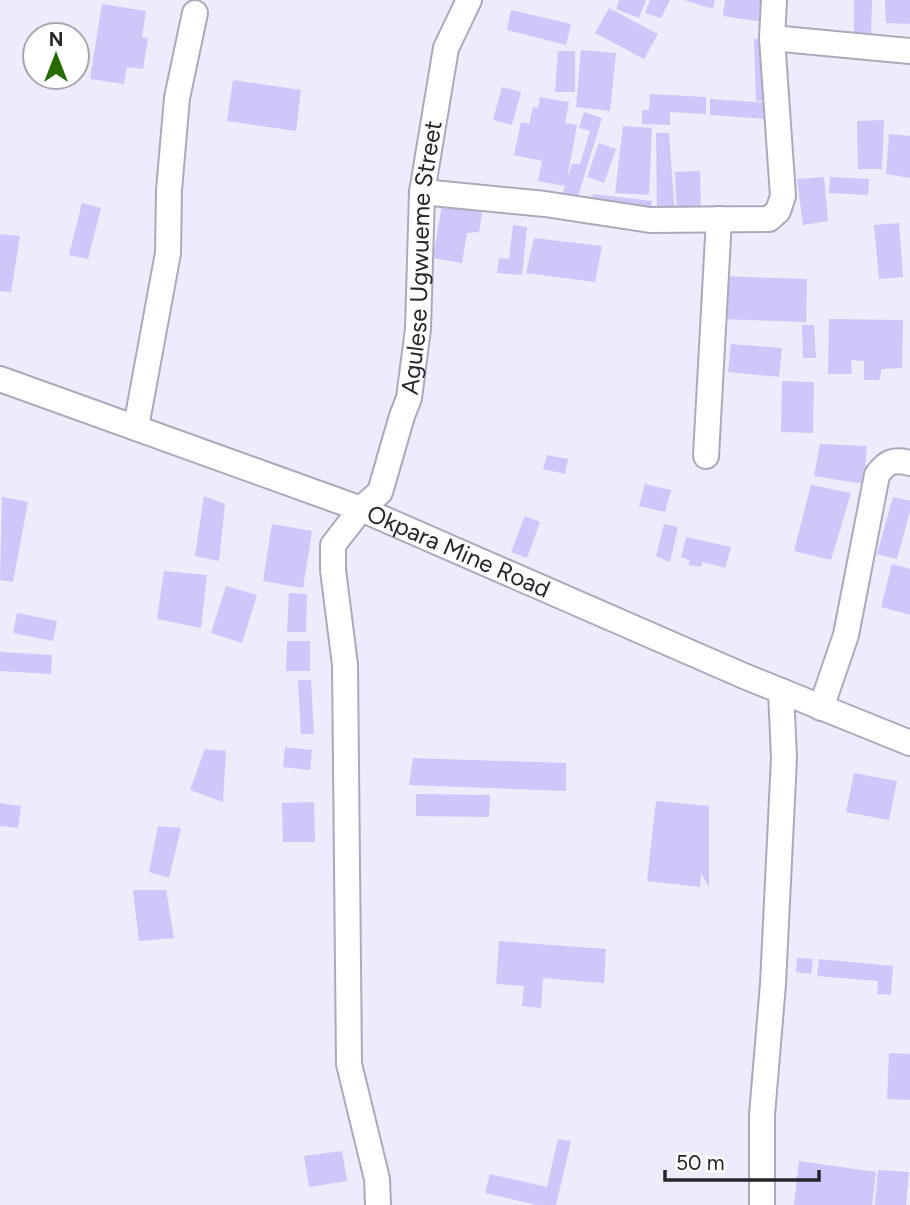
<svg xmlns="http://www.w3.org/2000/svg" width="910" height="1205" font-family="Figtree,sans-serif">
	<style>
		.building { fill: #cec7f9 }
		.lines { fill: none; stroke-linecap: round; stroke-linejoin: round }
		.minor-casing { stroke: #acaaba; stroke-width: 28 }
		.minor { stroke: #fff; stroke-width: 24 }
		.labels { text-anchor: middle; stroke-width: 6; stroke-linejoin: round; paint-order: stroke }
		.street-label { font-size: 24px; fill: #26252b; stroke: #fff }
	</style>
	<rect width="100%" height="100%" fill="#edebfc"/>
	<g class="building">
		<path d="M619 0H646L639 18 616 9Z"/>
		<path d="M650 0H670L661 18 645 13Z"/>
		<path d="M684 0H715L713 9Z"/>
		<path d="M725 0H766L764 22 723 16Z"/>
		<path d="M854 0H872L871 38 854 37Z"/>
		<path d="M885 0H910V24L886 23Z"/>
		<path d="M102 4 146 11 142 37 148 38 143 69 127 67 124 84 90 79Z"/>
		<path d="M609 8 658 34 644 59 595 33Z"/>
		<path d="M511 10 571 24 566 45 507 30Z"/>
		<path d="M771 38 773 101H756L754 39Z"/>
		<path d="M581 50 616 53 610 111 576 107Z"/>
		<path d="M558 51H575V92H555Z"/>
		<path d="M233 80 301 90 296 131 227 121Z"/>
		<path d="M502 87 521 92 512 125 493 120Z"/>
		<path d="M650 94 706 97V114L670 112V125L642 124V110H649Z"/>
		<path d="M540 97 569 102 565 123 577 125 567 179 572 164H580L590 131 579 128 584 112 602 118 576 203H559L565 186 538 181 542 161 514 155 521 122 529 124 533 107 538 108Z"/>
		<path d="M710 99 770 103 769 119 710 115Z"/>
		<path d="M884 120 882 169H858L857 121Z"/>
		<path d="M623 126 652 128 649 195 615 193Z"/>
		<path d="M656 133H669L675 216 657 217Z"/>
		<path d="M889 134 910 136V178L886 174Z"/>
		<path d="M599 143 616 149 604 183 587 177Z"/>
		<path d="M700 171 701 217 677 216 675 172Z"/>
		<path d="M824 177 828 221 803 225 797 179Z"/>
		<path d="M830 177 869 179 868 195 829 193Z"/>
		<path d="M593 194 652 201 650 217 591 208Z"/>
		<path d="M443 199 483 206 479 232 467 233 462 263 433 258Z"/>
		<path d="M82 203 101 208 88 259 69 255Z"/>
		<path d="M899 223 903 277 879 279 874 225Z"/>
		<path d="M513 225 527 227 522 275 497 273 499 258 509 259Z"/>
		<path d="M0 234 20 236 11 292 0 291Z"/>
		<path d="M534 238 602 246 595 282 526 273Z"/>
		<path d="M719 276 807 279 806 322 718 319Z"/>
		<path d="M829 319 903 320 902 368 882 369 879 380H864V361L851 360 852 374H828Z"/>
		<path d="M802 325H814L816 358H803Z"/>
		<path d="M731 344 782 348 779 377 728 372Z"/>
		<path d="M782 381 814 382 813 433 781 432Z"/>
		<path d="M820 444 867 446 864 484 814 476Z"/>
		<path d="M547 455 568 459 565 474 543 469Z"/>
		<path d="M645 484 671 490 665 512 639 506Z"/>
		<path d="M811 485 851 493 831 560 794 551Z"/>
		<path d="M204 496 225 504 219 561 195 556Z"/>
		<path d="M2 497 28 502 13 582 0 580Z"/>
		<path d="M893 497 910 501V511L897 559 877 554Z"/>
		<path d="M525 516 540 522 527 558 511 552Z"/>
		<path d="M272 524 312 531 303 588 263 581Z"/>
		<path d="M664 524 678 527 670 562 656 556Z"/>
		<path d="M686 537 731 547 725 568 703 562 701 567 688 565 690 560 681 557Z"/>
		<path d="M892 564 910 569V615L881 607Z"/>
		<path d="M164 571 207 575 201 628 157 619Z"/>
		<path d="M226 586 257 595 242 643 211 633Z"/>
		<path d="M289 593 307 594 306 632H287Z"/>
		<path d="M17 613 57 621 53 641 13 633Z"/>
		<path d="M287 641H310V671H286Z"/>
		<path d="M0 652 52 655 51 674 0 671Z"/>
		<path d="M298 680H311L314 734H301Z"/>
		<path d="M285 747 312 750 310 770 283 767Z"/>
		<path d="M205 749 226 751 223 802 190 790Z"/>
		<path d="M413 758 566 763V791L409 785Z"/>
		<path d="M854 773 897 781 889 820 846 812Z"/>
		<path d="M416 794 490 795 489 817 416 816Z"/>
		<path d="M656 801 709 806V887L701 873 700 887 647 881Z"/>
		<path d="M314 802 315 842H283L282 803Z"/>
		<path d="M0 803 21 806 18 828 0 826Z"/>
		<path d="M158 826 181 828 169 878 149 872Z"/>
		<path d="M133 890H166L174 938 139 941Z"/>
		<path d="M499 941 606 949 604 983 543 978 541 1008 522 1006 524 986 496 984Z"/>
		<path d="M797 958 813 959 811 974 796 972Z"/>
		<path d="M819 959 893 966 891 995 877 994 878 981 817 976Z"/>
		<path d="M889 1053 910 1054V1100L887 1099Z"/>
		<path d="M558 1139 571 1141 556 1205H537L485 1193 490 1174 547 1187Z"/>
		<path d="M342 1151 347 1181 309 1187 304 1156Z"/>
		<path d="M799 1161 876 1172 872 1205H794Z"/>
		<path d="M878 1170 909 1172 906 1205H875Z"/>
	</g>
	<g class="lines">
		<g class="minor-casing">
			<g id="minor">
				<path d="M772 38 910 51"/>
				<path d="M422 192 545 204 650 220 769 219 778 211 783 196 772 38 774 0"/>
				<path id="s1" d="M0 379 361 509 744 676 910 743"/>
				<path d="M136 427 168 253 169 190 177 98 195 13"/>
				<path d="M706 456 719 219"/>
				<path d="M821 708 846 635 877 475C887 461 894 459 910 463"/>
				<path id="s2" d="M378 1205 377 1179 349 1064 345 665 333 570V545L361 509 380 492 402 416 409 398 418 329 422 192 446 48 469 0"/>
				<path d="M762 1205V1115L773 984 784 758 781 691"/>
			</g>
		</g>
		<use href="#minor" class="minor"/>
	</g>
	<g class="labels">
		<g class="street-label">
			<text dy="8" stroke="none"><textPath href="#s2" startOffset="975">Agulese Ugwueme Street</textPath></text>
			<text dy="8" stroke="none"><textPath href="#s1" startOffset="490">Okpara Mine Road</textPath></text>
		</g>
	</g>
	<g transform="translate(56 56)"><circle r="33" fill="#ffffff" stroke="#a8a8aa" stroke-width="2"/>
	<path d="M0-5L12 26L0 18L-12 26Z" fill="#276a00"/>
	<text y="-10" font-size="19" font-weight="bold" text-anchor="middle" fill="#26252b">N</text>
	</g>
	<path d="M665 1170v10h154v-10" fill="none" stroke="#26252b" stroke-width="3.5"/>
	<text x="676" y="1170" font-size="21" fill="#26252b" stroke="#ffffff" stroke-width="5" paint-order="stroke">50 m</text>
</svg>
